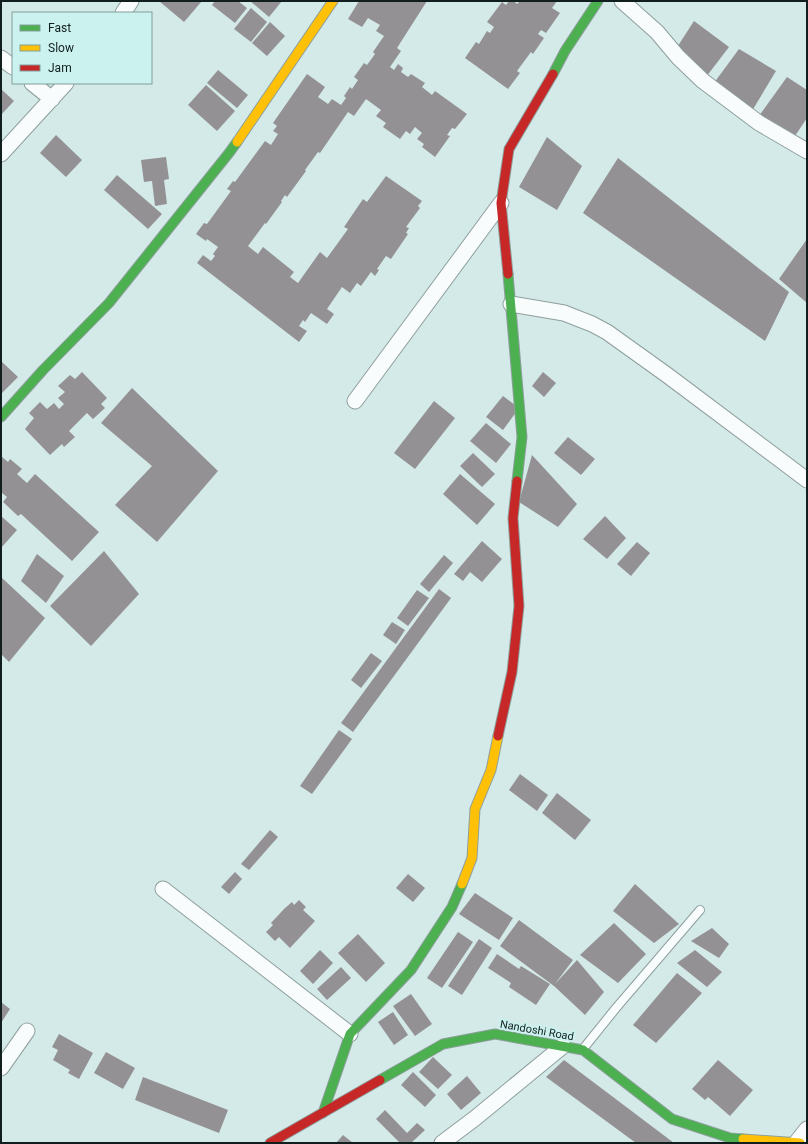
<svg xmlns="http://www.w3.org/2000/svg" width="808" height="1144" font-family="Roboto,sans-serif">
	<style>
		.building { fill: #949194 }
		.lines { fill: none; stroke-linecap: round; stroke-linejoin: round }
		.lane-casing { stroke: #8e9f9d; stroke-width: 10 }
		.street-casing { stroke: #8e9f9d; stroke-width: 17 }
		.fast-casing { stroke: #8e9f9d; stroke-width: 11 }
		.slow-casing { stroke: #8e9f9d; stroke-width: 11 }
		.jam-casing { stroke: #8e9f9d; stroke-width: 11 }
		.lane { stroke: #f9fcfc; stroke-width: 8 }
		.street { stroke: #f9fcfc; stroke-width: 15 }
		.fast { stroke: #4caf50; stroke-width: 9 }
		.slow { stroke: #ffc107; stroke-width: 9 }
		.jam { stroke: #c62828; stroke-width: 9 }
		.labels { text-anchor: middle; stroke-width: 4; stroke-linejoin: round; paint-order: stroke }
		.street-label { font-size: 11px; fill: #101f1e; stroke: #ccf2ef }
	</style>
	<rect width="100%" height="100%" fill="#d4eae8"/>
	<g class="building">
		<path d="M159 1H202L184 22Z"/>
		<path d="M215 1H238L247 8 235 23 212 5Z"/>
		<path d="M250 1H282L269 17Z"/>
		<path d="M359 1H427L397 48 401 51 390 67 394 70 398 64 403 68 401 72 408 77 411 74 425 83 422 87 432 95 435 91 467 114 455 129 452 128 447 135 450 136 435 157 422 147 424 144 417 139 422 133 415 127 410 134 406 131 400 139 383 127 386 123 376 116 381 110 366 99 354 116 348 112 320 153 318 152 305 170 306 171 287 197 285 195 281 201 282 202 266 224 265 223 248 246 258 254 263 247 294 272 290 277 298 283 320 252 327 258 348 229 344 227 363 199 367 202 386 176 422 201 418 206 420 208 406 227 409 228 406 233 408 234 391 259 386 256 377 269 379 270 375 276 371 272 361 286 357 283 350 293 342 287 327 309 334 314 327 324 311 313 305 322 303 320 299 326 307 331 299 342 197 263 203 255 211 261 215 256 213 254 218 247 207 239 206 241 196 234 204 223 207 224 231 191 227 189 233 181 235 182 265 141 271 145 278 134 273 131 277 126 273 123 307 74 325 87 318 97 328 104 332 99 341 105 346 98 344 96 350 87 352 89 358 80 354 77 364 63 367 65 375 54 373 52 384 36 376 31 380 25 368 18 362 27 348 19Z"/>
		<path d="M509 1H514L517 4 520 1H557L552 8 560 13 546 33 541 30 538 34 544 38 533 54 531 52 517 71 520 73 508 89 465 58 476 42 479 44 487 31 490 33 494 27 487 22 502 2 506 5Z"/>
		<path d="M251 8 267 22 251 42 234 29Z"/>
		<path d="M694 21 729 47 703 81 674 52Z"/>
		<path d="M270 22 285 36 267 56 252 43Z"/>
		<path d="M739 49 776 71 749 116 711 87Z"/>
		<path d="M218 70 248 95 237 108 207 83Z"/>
		<path d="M787 77 807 90V118L791 142 756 120Z"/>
		<path d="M206 85 235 111 217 131 188 105Z"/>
		<path d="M1 89 14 101 1 115Z"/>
		<path d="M56 135 82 160 66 177 40 153Z"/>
		<path d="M547 137 582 166 557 210 519 187Z"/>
		<path d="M166 157 169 179 164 180 167 204 155 206 152 181 144 182 141 160Z"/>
		<path d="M618 158 789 292 765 341 583 213Z"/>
		<path d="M117 175 162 214 148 229 104 190Z"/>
		<path d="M807 239V303L779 279Z"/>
		<path d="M1 361 18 377 1 394Z"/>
		<path d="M82 372 107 398 101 404 105 408 93 419 87 413 69 431 75 437 64 447 62 444 50 455 25 429 34 418 29 413 40 402 47 409 54 403 59 409 64 404 58 398 65 392 58 386 70 375 75 379Z"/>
		<path d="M543 372 556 383 544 397 532 386Z"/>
		<path d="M132 388 218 471 157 542 115 505 152 466 101 423Z"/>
		<path d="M503 396 519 408 503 430 486 417Z"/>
		<path d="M434 401 455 418 415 469 394 453Z"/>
		<path d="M486 423 511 444 496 463 470 441Z"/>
		<path d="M568 437 595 459 581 475 554 453Z"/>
		<path d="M473 453 495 474 482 487 460 466Z"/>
		<path d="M532 455 577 504 558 527 519 502Z"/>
		<path d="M1 456 8 462 10 459 22 469 17 474 27 483 35 474 99 532 72 561 21 514 18 516 3 502 7 497 2 493 1 494Z"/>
		<path d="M460 474 495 504 477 525 443 494Z"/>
		<path d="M1 516 17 530 1 548Z"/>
		<path d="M605 516 626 538 607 559 583 539Z"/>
		<path d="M482 541 502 559 482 582 470 572 463 581 454 574Z"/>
		<path d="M637 542 650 553 631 576 617 564Z"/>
		<path d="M104 551 139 594 91 646 50 606Z"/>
		<path d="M37 554 64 576 46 603 21 581Z"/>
		<path d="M444 555 453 563 429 592 420 584Z"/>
		<path d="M1 577 45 618 9 662 1 654Z"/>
		<path d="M439 589 451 598 353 732 341 723Z"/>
		<path d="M417 590 429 598 408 626 397 618Z"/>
		<path d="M392 622 405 630 396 644 383 635Z"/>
		<path d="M371 653 382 661 361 688 351 680Z"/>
		<path d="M339 730 352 739 312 794 300 786Z"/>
		<path d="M520 774 548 795 537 811 509 790Z"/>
		<path d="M557 793 591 820 575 840 542 813Z"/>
		<path d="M270 830 278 837 249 870 241 864Z"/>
		<path d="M235 872 242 879 229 894 221 887Z"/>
		<path d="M408 874 425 888 413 902 396 888Z"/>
		<path d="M635 884 679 924 654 943 613 911Z"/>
		<path d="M475 893 513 918 499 940 459 914Z"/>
		<path d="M299 900 306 907 303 910 315 921 290 948 279 937 275 941 266 932 273 925 271 923 284 909 292 902 294 905Z"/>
		<path d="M519 920 573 960 555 984 577 960 604 992 585 1015 554 986 500 946Z"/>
		<path d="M614 923 646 954 618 983 580 955Z"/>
		<path d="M712 928 729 944 719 958 691 941Z"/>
		<path d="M458 932 473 942 442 988 427 978Z"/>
		<path d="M358 934 385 963 366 982 338 953Z"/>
		<path d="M479 939 492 948 462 995 448 986Z"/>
		<path d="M320 950 333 963 313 984 300 971Z"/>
		<path d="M695 950 722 972 707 987 677 963Z"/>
		<path d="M497 954 519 969 521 966 550 984 536 1005 509 987 511 983 488 968Z"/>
		<path d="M341 967 351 978 327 1000 317 989Z"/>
		<path d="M677 973 702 993 656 1043 633 1025Z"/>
		<path d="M411 994 432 1024 415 1036 393 1006Z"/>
		<path d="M1 1002 10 1009 1 1023Z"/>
		<path d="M393 1012 408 1035 394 1045 378 1022Z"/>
		<path d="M59 1034 93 1053 79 1079 68 1073 70 1070 53 1060 58 1050 52 1047Z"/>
		<path d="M106 1052 135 1068 123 1089 94 1073Z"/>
		<path d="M433 1057 452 1075 438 1089 419 1072Z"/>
		<path d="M564 1060 674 1143H636L546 1077Z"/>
		<path d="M718 1060 753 1090 730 1116 708 1097 705 1100 692 1089Z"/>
		<path d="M413 1072 436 1095 425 1107 401 1085Z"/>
		<path d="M467 1076 481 1093 461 1110 447 1094Z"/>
		<path d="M143 1077 228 1110 219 1133 135 1100Z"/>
		<path d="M385 1110 407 1133 417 1123 425 1130 411 1143H400L376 1119Z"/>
		<path d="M343 1135 353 1143H336Z"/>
	</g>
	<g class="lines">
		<g class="lane-casing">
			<path id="lane" d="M583 1049 616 1008 700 910"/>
		</g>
		<g class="street-casing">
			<g id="street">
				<path d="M622 1 657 32 678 57 703 81 759 123 807 151"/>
				<path d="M123 13 131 1"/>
				<path d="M1 58 13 67"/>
				<path d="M32 83 52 99"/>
				<path d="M1 154 66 83"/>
				<path d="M511 304 564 313 592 324 607 332 667 375 807 480"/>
				<path d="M355 401 501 203"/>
				<path d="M163 889 350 1034"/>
				<path d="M1 1068 27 1031"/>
				<path d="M442 1143 474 1119 563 1046"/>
				<path d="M796 1143 807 1129"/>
			</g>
		</g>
		<g class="fast-casing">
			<g id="fast">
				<path d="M553 74 565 51 598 1"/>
				<path d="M508 274 522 437 517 481"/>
				<path d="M1 417 43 370 109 303 229 153 237 142"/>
				<path d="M380 1080 443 1044 495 1034 583 1050 672 1119 730 1138 743 1139"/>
				<path d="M323 1113 350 1034 411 970 452 907 462 884"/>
			</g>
		</g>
		<g class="slow-casing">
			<g id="slow">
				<path d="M237 142 333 1"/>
				<path d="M462 884 472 858 475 809 491 770 498 736"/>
				<path d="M743 1139 800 1143"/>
			</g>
		</g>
		<g class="jam-casing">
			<g id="jam">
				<path d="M508 274 501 203 509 149 553 74"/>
				<path d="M498 736 512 672 519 606 513 518 517 481"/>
				<path d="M270 1143 380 1080"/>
			</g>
		</g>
		<use href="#lane" class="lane"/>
		<use href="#street" class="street"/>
		<use href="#fast" class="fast"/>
		<use href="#slow" class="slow"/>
		<use href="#jam" class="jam"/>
	</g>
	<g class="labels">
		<g class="street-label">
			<text transform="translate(537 1030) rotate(10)" y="4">Nandoshi Road</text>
		</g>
	</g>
	<rect width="808" height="1144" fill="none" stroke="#101f1e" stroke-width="4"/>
	<rect x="12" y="12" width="140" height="72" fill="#ccf2ef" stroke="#819e9b"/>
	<rect x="20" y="25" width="20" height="6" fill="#4caf50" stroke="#819e9b"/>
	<text x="48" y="32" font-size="12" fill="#101f1e">Fast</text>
	<rect x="20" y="45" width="20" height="6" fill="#ffc107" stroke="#819e9b"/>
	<text x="48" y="52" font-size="12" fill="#101f1e">Slow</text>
	<rect x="20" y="65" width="20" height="6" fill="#c62828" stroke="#819e9b"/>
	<text x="48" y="72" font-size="12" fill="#101f1e">Jam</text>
</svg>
